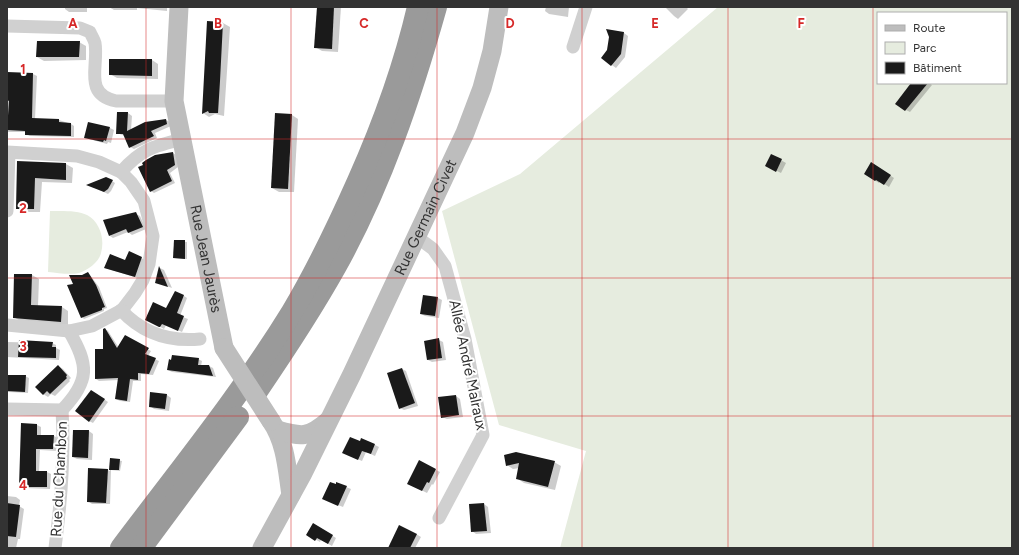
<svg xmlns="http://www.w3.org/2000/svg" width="1019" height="555" font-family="Figtree,sans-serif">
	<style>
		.green { fill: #e6ecdf; fill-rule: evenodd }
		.shadow { fill: #0003 }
		.building { fill: #1a1a1a }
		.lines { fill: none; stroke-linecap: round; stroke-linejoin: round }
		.street { stroke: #d0d0d0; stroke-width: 13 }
		.secondary { stroke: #bdbdbd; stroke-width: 19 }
		.highway { stroke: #9a9a9a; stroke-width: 22 }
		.secondary-bridge { stroke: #bdbdbd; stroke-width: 19 }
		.grid { fill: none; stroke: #d62828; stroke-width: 1; stroke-opacity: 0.55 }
		.labels { text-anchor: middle; stroke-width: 4; stroke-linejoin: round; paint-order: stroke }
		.street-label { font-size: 15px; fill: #333; stroke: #fff }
		.grid-label { font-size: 13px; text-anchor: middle; font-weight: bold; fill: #d62828; stroke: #fff; stroke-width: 4; stroke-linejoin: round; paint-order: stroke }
	</style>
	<rect width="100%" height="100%" fill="#fff"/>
	<g class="green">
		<path d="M718 7H1012V548H560L586 451 499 425 442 211 520 174ZM878 13H1006V83H878Z"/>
		<path d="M50 211C60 211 78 210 87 215 100 222 105 239 101 253 99 262 88 270 79 273 70 275 58 273 48 272Z"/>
	</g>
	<g class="shadow">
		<path d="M65 7H87V12H69L65 9Z"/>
		<path d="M109 7H167V11L137 8V10H114Z"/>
		<path d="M318 7H341L338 52 322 51 315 47Z"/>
		<path d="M546 7H569L568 17 549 14 545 11Z"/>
		<path d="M665 7H686L688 9 678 19 674 16Z"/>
		<path d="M208 22 223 23 230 27 224 116 215 114 209 117 203 113Z"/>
		<path d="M624 33 628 36 625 57 616 68 602 58 608 50 610 37Z"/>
		<path d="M79 42 86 46V60L44 61 37 57Z"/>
		<path d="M152 60 158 64V79L117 78 110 74Z"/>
		<path d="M7 73 33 74 37 76 35 119 59 120 71 124 74 126V137L30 136 26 134V132H7Z"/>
		<path d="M912 83H929L932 85 910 112 906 110Z"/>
		<path d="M128 113 132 116 131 130 146 123 166 120 170 122 171 126 155 133 157 138 134 149 130 147 125 136 117 133Z"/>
		<path d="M292 115 298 119 294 192H279L272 188Z"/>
		<path d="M110 128 114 130 111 143 108 142 107 144 89 139 85 137Z"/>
		<path d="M173 153 176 155 178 167 170 173 175 183 154 193 151 191Z"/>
		<path d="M772 155 786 163 781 173 771 168Z"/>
		<path d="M18 162 66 164 73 168 72 183 42 182 40 212H24L17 208Z"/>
		<path d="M876 166 894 178 889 187 880 181 879 183 865 174Z"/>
		<path d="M112 181 115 183 111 191 108 194 91 186Z"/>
		<path d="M136 214 140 216 146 229 132 235 128 232 113 238 110 236Z"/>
		<path d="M175 241 187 242V259L174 258Z"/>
		<path d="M141 258 145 260 138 278 105 268Z"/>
		<path d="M160 268 164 270 172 288 156 282Z"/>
		<path d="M88 273 90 275 99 287 107 308 104 309V311L84 319 82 317 74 285 83 276Z"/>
		<path d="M15 275H32L39 279 38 306 62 307 68 311V325L20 321 14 317Z"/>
		<path d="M184 296 187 298 180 316 188 319 182 332 166 325 164 329 150 321Z"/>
		<path d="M424 296 438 298 442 300 439 318 425 316 421 314Z"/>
		<path d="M105 329 108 331 119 348 125 336 151 351 148 356 159 361 153 375 141 374V381H133L130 402 120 401 116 399 119 380 99 381 96 379 104 350Z"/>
		<path d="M439 340 443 342 446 360 432 362 428 360Z"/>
		<path d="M7 342 52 343 56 345V348L60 350 59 360 7 357Z"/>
		<path d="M198 359 202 361 201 366H209L213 368 216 377 172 372 168 370Z"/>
		<path d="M58 366 63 369 71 378 69 380 70 381 55 396 51 394 48 397 43 394Z"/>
		<path d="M402 369 406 371 418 406 404 410 400 408Z"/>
		<path d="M7 376H25L29 378 28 393 8 392 7 397Z"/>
		<path d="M95 393 108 402 93 423 89 421Z"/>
		<path d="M167 395 171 398 169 411 154 409 150 406Z"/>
		<path d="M456 396 460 399 463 417 447 419 442 417Z"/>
		<path d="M37 425 41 427V436H54L58 438 57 451 40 450 39 472H47L51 474 50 489 24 488 20 486Z"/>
		<path d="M89 431 93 434 92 460 77 459 73 457Z"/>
		<path d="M361 442 375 445 379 447 375 456 366 452 362 461 348 455Z"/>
		<path d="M505 456 554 462 561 466 555 490 524 483 518 479 520 468 513 469 507 465Z"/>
		<path d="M111 459 122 461 120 471 111 470 110 504H92L88 501 107 470 110 471Z"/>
		<path d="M420 462 440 472 433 485 432 484 427 493 413 486Z"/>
		<path d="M346 487 351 489 343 507 328 501Z"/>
		<path d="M7 496 16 497 20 500 19 506 24 509 20 539H18L16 548H7Z"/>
		<path d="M484 504 488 507 491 533 476 534 472 531Z"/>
		<path d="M313 524 336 538 332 546 321 540 320 542 307 535Z"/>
		<path d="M416 534 421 537 415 548H392Z"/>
	</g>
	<g class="building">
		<path d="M317 7H334L332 49 314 48Z"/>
		<path d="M207 21 223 22 220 81 218 113H209L208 111 202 114Z"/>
		<path d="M606 29 624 32 621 54 611 66 601 58 607 50 609 37Z"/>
		<path d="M37 41H80L79 57H36Z"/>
		<path d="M109 59H152V76L109 75Z"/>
		<path d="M7 72 33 73 32 118 59 119V122L71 123V136L25 135V131L7 130 9 101 7 100Z"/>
		<path d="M911 83H928L905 111 895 104Z"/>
		<path d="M117 112H128L127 131 145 122 166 119 167 124 151 131 154 136 129 148 123 134H116Z"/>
		<path d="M275 113 292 114 288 189 271 188Z"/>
		<path d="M88 122 110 127 106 141 104 140 103 142 84 138Z"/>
		<path d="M173 152 175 165 167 170 172 181 150 192 138 167 143 165 142 163 146 160 155 155Z"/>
		<path d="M771 154 782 159 776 172 765 166Z"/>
		<path d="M17 161 66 163V180L35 178 34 209H16Z"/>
		<path d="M871 162 891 175 884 185 876 180 875 181 864 174Z"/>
		<path d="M106 177 113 180 108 189 104 192 86 185Z"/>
		<path d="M136 212 143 227 128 233 126 229 109 236 103 220Z"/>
		<path d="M174 240H185V259L173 258Z"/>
		<path d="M129 251 142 257 135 277 104 268 110 254 125 260Z"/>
		<path d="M159 266 168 287 155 283Z"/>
		<path d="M88 272 96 285 105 307 102 308V310L81 318 67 285 73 284 69 275H82Z"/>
		<path d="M14 274H32L31 305 62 306 61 322 13 318Z"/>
		<path d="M175 291 184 295 177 313 184 316 178 331 162 324 160 327H159L145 320 153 302 166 308Z"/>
		<path d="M423 295 438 297 435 316 420 314Z"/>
		<path d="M105 328 117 348 125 335 149 348 145 354 156 358 149 374 138 373V380L130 379 127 401 115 399 118 378 95 379V349H103V329Z"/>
		<path d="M439 338 442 358 427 360 424 341Z"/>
		<path d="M19 340 53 342 52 347H56V358L18 357Z"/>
		<path d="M172 355 199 358 198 365H209L213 376 167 370 169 359 171 360Z"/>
		<path d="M58 365 67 375 66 377 67 378 50 394 47 391 43 395 35 387Z"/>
		<path d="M402 368 415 403 399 409 387 373Z"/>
		<path d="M7 375H26L25 392 7 391Z"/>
		<path d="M91 390 105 399 89 422 75 411Z"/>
		<path d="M150 392 167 394 165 409 149 407Z"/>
		<path d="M456 395 459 415 441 418 438 397Z"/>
		<path d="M21 423 37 424V435H54L53 449H36V471H47V487H19Z"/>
		<path d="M73 430H89L88 458 72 457Z"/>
		<path d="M350 437 360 441 361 438 375 444 371 454 362 451 358 460 342 453Z"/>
		<path d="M516 452 555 461 548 487 516 479 519 463 506 466 504 455Z"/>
		<path d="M110 458 120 459 119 470H109Z"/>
		<path d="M419 460 436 469 429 483 427 482 422 491 407 484Z"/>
		<path d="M88 468 108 469 106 503 87 502Z"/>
		<path d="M330 482 336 484V482L347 486 338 506 322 499Z"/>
		<path d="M7 503 20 505 16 537 7 536Z"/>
		<path d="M484 503 487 531 471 532 469 504Z"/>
		<path d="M313 523 333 535 328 544 317 538 315 541 306 535Z"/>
		<path d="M399 525 417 534 410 548H388Z"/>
	</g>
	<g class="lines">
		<g class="street">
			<path d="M7 26 80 28 90 32C91 35 94 39 95 43 99 66 83 94 116 101H174"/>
			<path d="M573 47 586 7"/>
			<path d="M7 152 77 156 99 162 121 172 131 182 144 201 153 236 149 264 143 280 135 293 122 310 92 326 69 331 7 325"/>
			<path d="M121 172C141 149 154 146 183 139"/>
			<path d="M7 211 9 153"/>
			<path d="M417 237 433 249 445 266 465 339 483 435 439 518"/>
			<path d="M121 310C142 333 168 342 200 339"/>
			<path d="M7 409 62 410C90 381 89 365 69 331"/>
			<path d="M55 548C61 502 65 456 62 410"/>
		</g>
		<g class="secondary">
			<path id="s1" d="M179 7 174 101 224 348"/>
			<path d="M271 421C286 443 287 469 291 495"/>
			<path d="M277 430C302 437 308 438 328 421"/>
			<path id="s2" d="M262 548 302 475 352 374 465 133 482 88 492 51 499 7"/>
		</g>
		<g class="highway">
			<path d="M257 391C285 350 312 309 336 266 381 185 411 96 436 7"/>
			<path d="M121 548C179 471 241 395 292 312 317 270 338 226 358 181 383 125 404 67 418 7"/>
			<path d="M141 548 238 417"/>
		</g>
		<path class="secondary-bridge" d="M224 348 271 421"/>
	</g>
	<path class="grid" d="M146 7V548M291 7V548M437 7V548M582 7V548M728 7V548M873 7V548M7 139H1012M7 278H1012M7 416H1012"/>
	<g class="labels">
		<g class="street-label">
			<text dy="5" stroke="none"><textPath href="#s2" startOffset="369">Rue Germain Civet</textPath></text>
			<text dy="5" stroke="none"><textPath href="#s1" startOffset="255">Rue Jean Jaurès</textPath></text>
			<text transform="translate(468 365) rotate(78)" y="5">Allée André Malraux</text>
			<text transform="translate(59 479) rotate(-87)" y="5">Rue du Chambon</text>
		</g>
	</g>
	<g class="grid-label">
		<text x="73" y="28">A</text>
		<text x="218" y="28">B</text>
		<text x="364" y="28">C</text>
		<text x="510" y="28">D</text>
		<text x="655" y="28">E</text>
		<text x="801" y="28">F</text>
		<text x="23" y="74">1</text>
		<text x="23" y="213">2</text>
		<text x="23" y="351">3</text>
		<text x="23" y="490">4</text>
	</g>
	<rect width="1019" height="555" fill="none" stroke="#333333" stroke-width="16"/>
	<rect x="877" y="12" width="130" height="72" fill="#ffffff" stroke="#adadad"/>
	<rect x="885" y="25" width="20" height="6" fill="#bdbdbd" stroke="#adadad"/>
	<text x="913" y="32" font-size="12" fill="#333333">Route</text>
	<rect x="885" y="42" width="20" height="12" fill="#e6ecdf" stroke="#adadad"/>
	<text x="913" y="52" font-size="12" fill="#333333">Parc</text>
	<rect x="885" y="62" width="20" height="12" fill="#1a1a1a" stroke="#adadad"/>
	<text x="913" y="72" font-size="12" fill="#333333">Bâtiment</text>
</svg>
